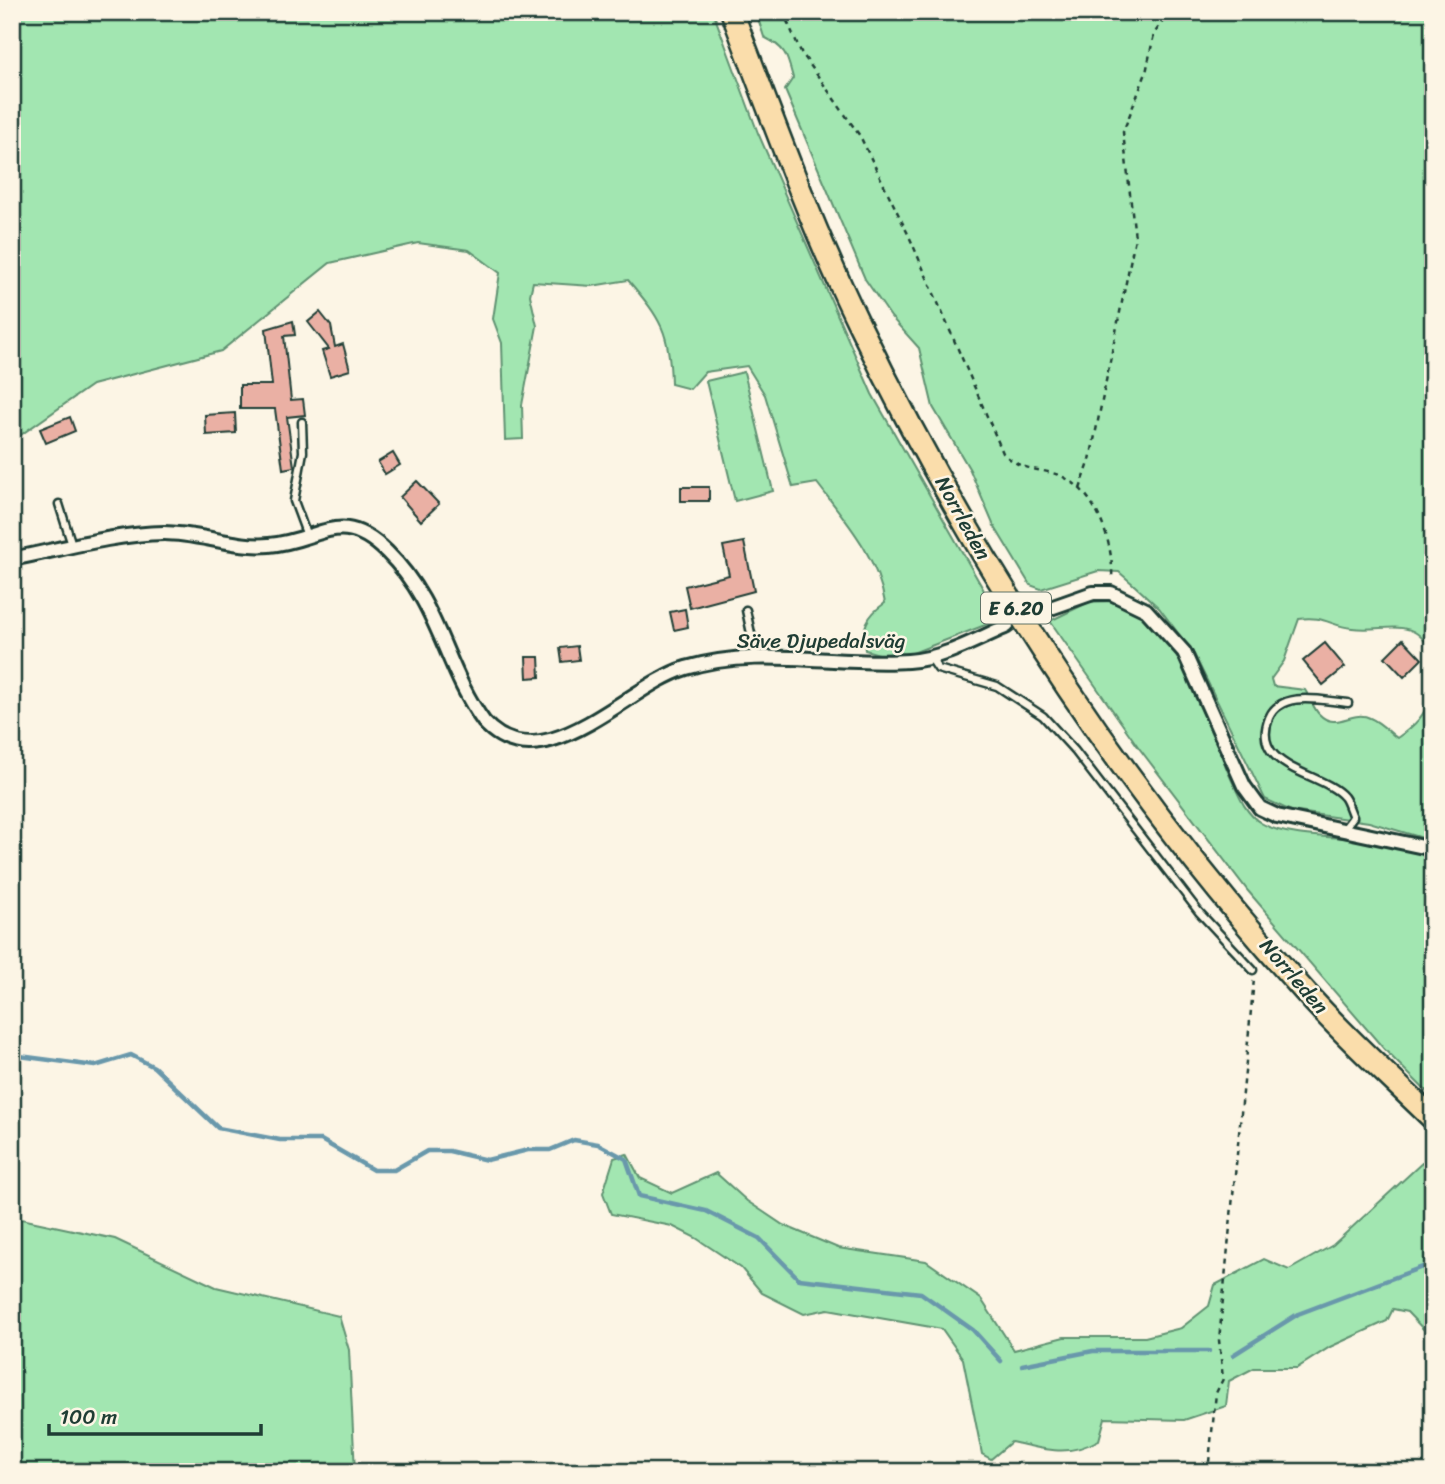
<svg xmlns="http://www.w3.org/2000/svg" width="1445" height="1484" font-family="Sriracha,sans-serif">
	<style>
		.green { fill: #a2e6b1; stroke: #609272; stroke-width: 2 }
		.lines { fill: none; stroke-linecap: round; stroke-linejoin: round }
		.stream { stroke: #6998ab; stroke-width: 4.5 }
		.building { fill: #eab0a4; stroke: #1f3d34; stroke-width: 2 }
		.lane-casing { stroke: #1f3d34; stroke-width: 11 }
		.street-casing { stroke: #1f3d34; stroke-width: 18 }
		.highway-casing { stroke: #1f3d34; stroke-width: 26 }
		.path { stroke: #1f3d34; stroke-width: 2.5; stroke-dasharray: 5 5; stroke-linecap: butt }
		.lane { stroke: #fcf5e5; stroke-width: 6 }
		.street { stroke: #fcf5e5; stroke-width: 12 }
		.highway { stroke: #faddab; stroke-width: 21 }
		.labels { text-anchor: middle; stroke-width: 5; stroke-linejoin: round; paint-order: stroke }
		.shield { fill: #fcf5e5; stroke: #617469; stroke-width: 2 }
		.shield-label { font-size: 19px; font-weight: bold; fill: #1f3d34 }
		.street-label { font-size: 21px; fill: #1f3d34; stroke: #fcf5e5 }
	</style>
	<rect width="100%" height="100%" fill="#fcf5e5"/>
	<filter id="ink" filterUnits="userSpaceOnUse"><feTurbulence type="fractalNoise" baseFrequency=".0143" numOctaves="2"/><feDisplacementMap in="SourceGraphic" scale="14" xChannelSelector="R" yChannelSelector="G"/><feConvolveMatrix kernelMatrix="1 2 1 2 8 2 1 2 1" color-interpolation-filters="sRGB"/></filter>
	<g filter="url(#ink)">
		<g class="green">
			<path d="M12 12H713L758 133 872 394 994 608 993 622 910 654 886 656 865 650C862 627 866 616 885 603 877 555 845 520 817 483L793 487 765 395 747 366 705 372 690 389 671 384C670 332 661 319 628 280L592 286 533 282 530 295 537 326 522 405 523 439 505 440 502 343 493 319 500 273 469 250 418 243 330 263 221 351 92 385 12 441Z"/>
			<path d="M756 12H1433V654C1413 613 1386 633 1352 628 1331 626 1323 615 1299 619L1284 661 1271 679 1273 686 1305 690C1310 697 1313 708 1319 714 1336 732 1352 709 1370 718 1380 722 1389 732 1397 738 1416 725 1424 716 1433 694V841L1369 822 1291 811 1265 799 1194 654 1159 608 1134 585 1119 572 1098 571 1041 589 1030 585 993 524 970 470 933 407 919 348 891 317 865 279 785 90 793 78C787 55 786 48 764 37Z"/>
			<path d="M744 372 773 491 735 501 706 381Z"/>
			<path d="M1089 602C1097 602 1108 600 1116 602 1176 615 1207 724 1229 774 1237 791 1244 813 1261 823 1290 840 1347 836 1382 841 1399 844 1416 851 1433 856V1098L1384 1049 1248 891 1139 748 1050 621Z"/>
			<path d="M627 1154 640 1178 672 1193 716 1173 747 1201 783 1225 838 1248 926 1261 981 1299 1014 1350 1064 1337H1145L1181 1328 1209 1306 1215 1285 1264 1259 1289 1270 1333 1245 1424 1161 1433 1167V1332L1428 1334 1407 1312 1393 1309 1387 1321 1330 1347 1297 1368H1254L1229 1381 1226 1406 1184 1420 1105 1418 1099 1440C1067 1458 1045 1449 1011 1442L991 1459 982 1454 963 1359 942 1329 828 1309 804 1314 762 1293 741 1268 696 1238 672 1226 611 1214 603 1193 614 1158Z"/>
			<path d="M12 1217 115 1239 216 1287 339 1316 349 1350 355 1472H12Z"/>
		</g>
		<g class="lines">
			<g class="stream">
				<path d="M12 1055 95 1066 131 1055 154 1067 218 1128 280 1140H321L373 1170H394L427 1151H449L487 1160 528 1150H550L574 1140 598 1144 626 1159 639 1196 706 1211 759 1238 799 1279 921 1293 973 1330 1001 1361"/>
				<path d="M1233 1355 1298 1314 1433 1263"/>
				<path d="M1022 1365 1093 1351H1209"/>
			</g>
		</g>
		<g class="building">
			<path d="M320 312 331 326 335 347 343 344 350 370 330 376 322 351 329 349 308 322Z"/>
			<path d="M293 321 295 335 284 336 291 400 303 399 305 415 287 417 294 467 283 469 275 409H240V385H272L266 329Z"/>
			<path d="M235 413 236 433 206 435 205 415Z"/>
			<path d="M70 417 75 431 46 443 40 429Z"/>
			<path d="M393 453 400 465 385 474 378 462Z"/>
			<path d="M417 481 439 504 421 521 400 497Z"/>
			<rect x="681" y="487" width="28" height="14"/>
			<path d="M744 542 754 591 690 608 685 586 729 575 723 546Z"/>
			<path d="M685 609 688 627 674 630 670 612Z"/>
			<path d="M1403 639 1422 659 1404 677 1385 657Z"/>
			<path d="M1325 643 1345 667 1323 685 1303 661Z"/>
			<path d="M577 646 579 660 562 662 560 648Z"/>
			<path d="M526 657H539L540 677 527 678Z"/>
		</g>
		<g class="lines">
			<g class="lane-casing">
				<g id="lane">
					<path d="M302 422 303 452 294 501 307 536"/>
					<path d="M59 504 72 545"/>
					<path d="M746 610 756 657"/>
					<path d="M930 657 938 669 997 686 1043 716 1075 751 1199 912 1253 970"/>
					<path d="M1343 830 1353 817C1350 811 1348 802 1344 797 1323 772 1249 769 1269 718 1281 689 1324 701 1348 703"/>
				</g>
			</g>
			<g class="street-casing">
				<g id="street">
					<path d="M12 559C62 549 113 534 164 533 199 533 234 548 269 545 321 541 340 506 387 552 440 604 444 667 484 722 542 786 628 685 686 668 759 646 834 666 908 661 942 659 976 640 1007 626"/>
					<path d="M1042 611 1093 593H1111L1146 610 1184 652 1244 786 1260 808 1277 816 1433 849"/>
				</g>
			</g>
			<g class="highway-casing">
				<path id="highway" d="M732 12C771 115 809 221 857 320 974 563 1125 792 1306 993 1345 1037 1390 1077 1433 1119"/>
			</g>
			<g class="path">
				<path d="M783 12 801 52 860 136 909 236 1003 453C1025 475 1044 466 1067 479 1098 496 1114 546 1112 579"/>
				<path d="M1431 12 1433 18"/>
				<path d="M1080 489 1090 460 1135 238 1123 132 1146 73 1154 34 1169 12"/>
				<path d="M1208 1472 1216 1393 1223 1379 1219 1340 1254 979"/>
			</g>
			<use href="#lane" class="lane"/>
			<use href="#street" class="street"/>
			<use href="#highway" class="highway"/>
		</g>
	</g>
	<g class="labels">
		<rect class="shield" x="981" y="592.5" width="70" height="31" rx="5"/>
		<g class="shield-label">
			<text x="1016" y="615">E 6.20</text>
		</g>
		<g class="street-label">
			<text transform="translate(963 518) rotate(61)" y="7">Norrleden</text>
			<text x="821" y="648">Säve Djupedalsväg</text>
			<text transform="translate(1294 976) rotate(49)" y="7">Norrleden</text>
		</g>
	</g>
	<rect width="1445" height="1484" fill="none" stroke="#fcf5e5" stroke-width="42"/>
	<rect x="21" y="21" width="1403" height="1442" fill="none" stroke="#1f3d34" stroke-width="2.5" filter="url(#ink)"/>
	<path d="M49 1424v10h212v-10" fill="none" stroke="#1f3d34" stroke-width="3.5"/>
	<text x="60" y="1424" font-size="21" fill="#1f3d34" stroke="#fcf5e5" stroke-width="5" paint-order="stroke">100 m</text>
</svg>
